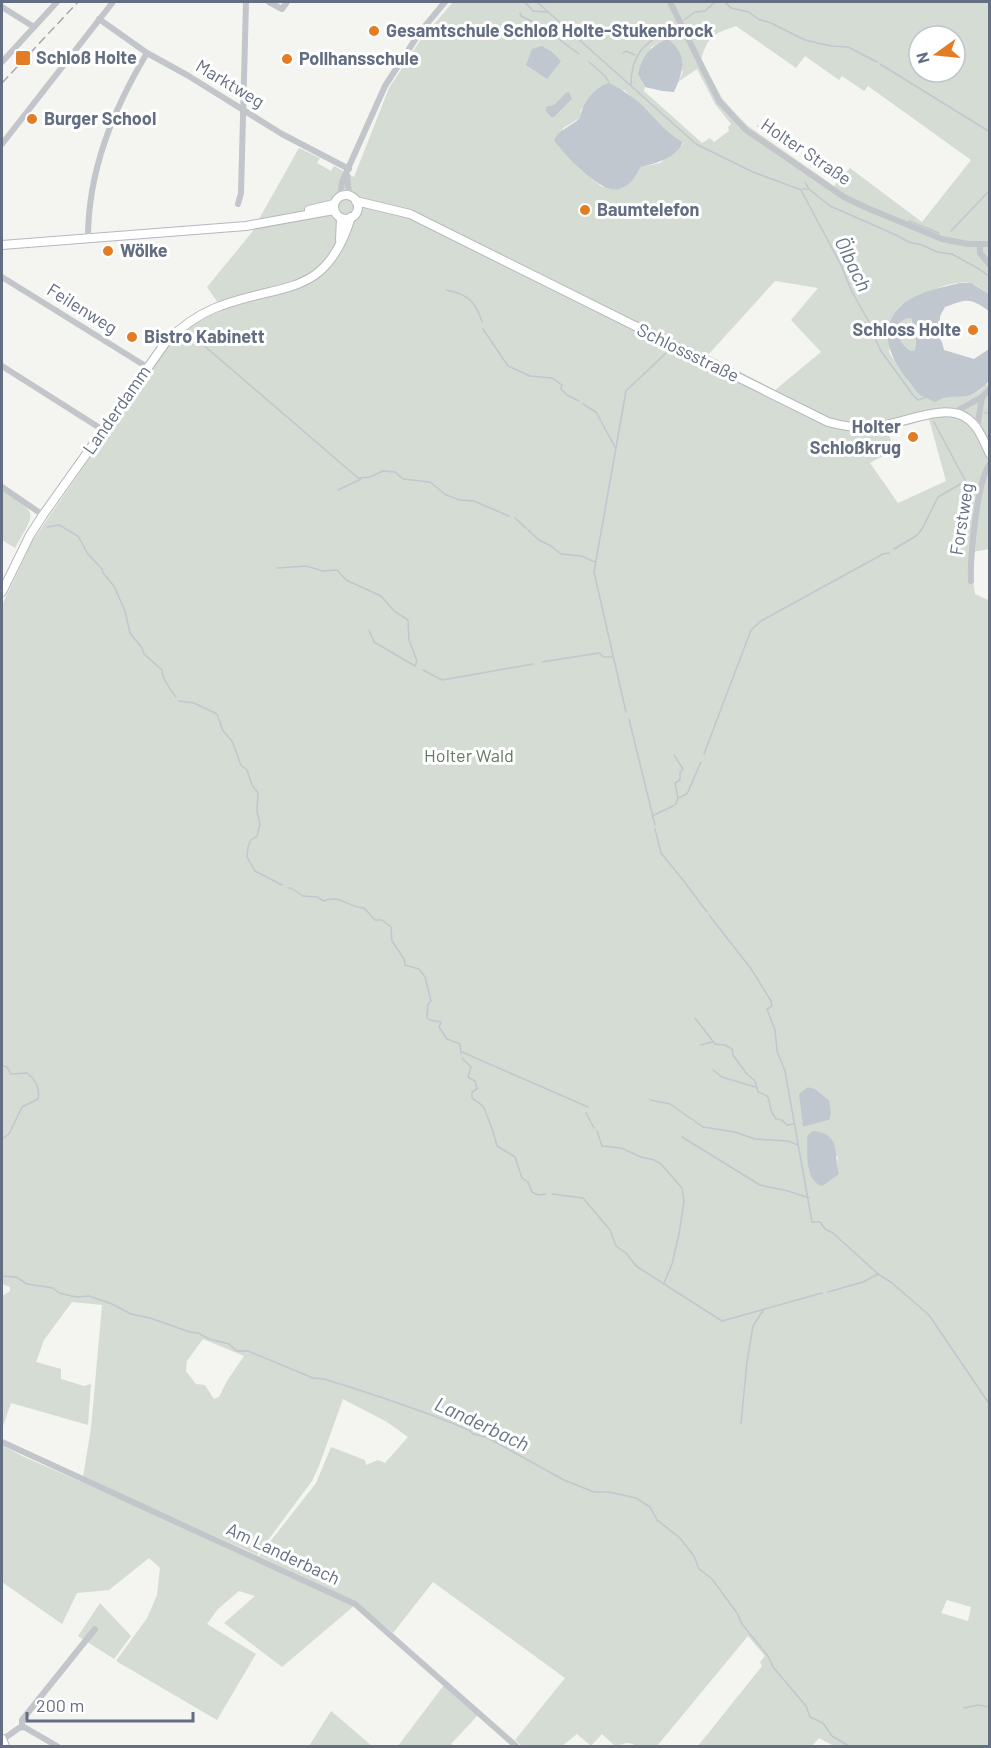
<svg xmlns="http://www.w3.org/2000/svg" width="991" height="1748" font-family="Barlow,sans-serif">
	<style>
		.green { fill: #d4dcd3; fill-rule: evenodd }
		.water { fill: #c1c7cf; fill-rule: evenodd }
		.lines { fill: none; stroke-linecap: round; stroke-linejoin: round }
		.stream { stroke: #c1c7cf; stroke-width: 1.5 }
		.major-casing { stroke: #b5b8bd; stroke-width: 10 }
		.minor { stroke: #c2c5c9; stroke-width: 6 }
		.major { stroke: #fff; stroke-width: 8 }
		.rail { stroke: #a5a8af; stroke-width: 1.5; stroke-dasharray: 9 4.5; stroke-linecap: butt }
		.poi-dot { fill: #e27d25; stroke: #fff; stroke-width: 2 }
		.labels { text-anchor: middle; stroke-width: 6; stroke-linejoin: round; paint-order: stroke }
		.poi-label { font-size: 18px; font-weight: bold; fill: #646e82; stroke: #fff; text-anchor: start }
		.street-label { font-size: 18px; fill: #646e82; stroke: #fff }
		.park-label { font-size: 18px; fill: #637a64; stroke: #fff }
		.water-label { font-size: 20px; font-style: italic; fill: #657586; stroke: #fff }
	</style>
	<rect width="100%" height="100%" fill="#f4f5f1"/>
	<g class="green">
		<path d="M453 2H989V294C984 291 979 287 973 284 954 277 916 297 900 307L889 352C899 367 917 404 939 400 943 399 947 397 952 396 969 394 974 398 986 384L989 386V549L973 552V580L975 594 990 601 989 1746H834L819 1738 812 1746H698L762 1666 760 1662 765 1656 748 1636 657 1746H635L633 1744 627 1743 615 1746 602 1734 591 1746 577 1734 562 1746H522L515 1740 565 1678 433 1582 393 1633 356 1602 259 1556 316 1483 331 1447 365 1460 366 1465 378 1460 385 1463 408 1437 387 1422 343 1399 319 1466 312 1481 257 1555 83 1477 91 1428 102 1305 72 1302 44 1340 36 1362 61 1369V1379L84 1386 91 1384 88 1425 11 1403 2 1429V1296L10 1291V1287L2 1284V605L33 540 169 343C186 328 202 319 223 310L207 287 253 231V223L259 219 299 148 320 158 317 163 331 171 334 166 354 177 389 88 421 39ZM736 26 796 68 805 56 839 80 842 76 864 91 868 86 971 160 922 222 850 168 834 186 748 126 737 115 722 98 701 59C709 35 713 34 736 26ZM919 36H955V72H919ZM668 39 683 72 678 82 697 69 715 104 731 124 728 127 729 131 714 142 710 138 702 143 644 91 645 87 642 82 651 47ZM624 90 649 112 667 132 683 142V144L660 163 641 167 638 172 602 187 582 171 558 146 563 128 580 118 581 109ZM775 281 818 288 791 320 821 352 775 390 708 355ZM929 419 946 481 898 503 870 463 894 450 888 431ZM808 1087 815 1089 829 1100V1120L803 1127ZM807 1136 838 1157 836 1166 809 1167ZM203 1339 244 1356 227 1381 219 1397 214 1399 205 1385 196 1384 186 1371 187 1361ZM947 1600 971 1607 968 1621 941 1613Z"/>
		<path d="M911 318 912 326 921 332H925L926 335 919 337 915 342V350L911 351C898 344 889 320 911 318Z"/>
		<path d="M2 490C39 515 36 510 15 548L2 540Z"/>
		<path d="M2 1445 22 1456 210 1538 354 1606 282 1667 224 1623 255 1596 239 1591 218 1609 207 1624 256 1654 217 1720 116 1661 147 1618 157 1595 160 1568 149 1558 109 1590 77 1593 62 1624 2 1582Z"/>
		<path d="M100 1603 131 1636 114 1659 78 1636Z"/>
		<path d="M444 1685 478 1715 451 1744 454 1746H398Z"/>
		<path d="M331 1711 372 1746H309Z"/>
	</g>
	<g class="water">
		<path d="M668 39C689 56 683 71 674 92L662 91 645 87 638 74C642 56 650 46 668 39Z"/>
		<path d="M542 46 552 52 561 61 547 79 526 65 532 49Z"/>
		<path d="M609 83C623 90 637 99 648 111 659 123 668 134 683 142 676 158 657 163 641 167 634 177 633 184 619 189 602 195 563 154 554 140 560 128 571 127 580 118 582 104 594 87 609 83Z"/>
		<path d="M569 92 572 99 554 117H551L546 111V107L554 105 566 93Z"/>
		<path d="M960 283H971L989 294V311C969 297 967 299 945 307L940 316V327L929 332V334C940 336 942 339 944 350L974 359 989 349V381C965 407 959 389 935 402 931 400 926 398 922 396 917 393 913 387 909 382 892 361 876 331 900 307 915 292 940 288 960 283ZM911 318 914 330 925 332 926 335 916 338 915 350 911 351C898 344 889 320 911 318Z"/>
		<path d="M808 1087 815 1089 829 1100 831 1113 829 1120 803 1127 799 1094Z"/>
		<path d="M813 1131C843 1134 833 1156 839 1174L822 1186C804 1180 808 1152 807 1136Z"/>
	</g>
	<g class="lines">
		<g class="stream">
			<path d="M525 2 533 11 547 12"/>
			<path d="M537 2 696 144 753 172 801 190 842 267 851 290 870 324 872 332 881 351 913 395 918 400 927 397"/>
			<path d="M725 2 731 8 749 12 758 19 771 23 805 40 831 46 848 47 877 62"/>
			<path d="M520 13 521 16 541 26 579 54"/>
			<path d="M684 20 695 12 705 11 715 2"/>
			<path d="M623 53 626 51 635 55"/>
			<path d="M589 62 605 76 609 82"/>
			<path d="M880 64 990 132"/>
			<path d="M631 85C631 50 647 43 674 25"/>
			<path d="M758 126 794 153"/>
			<path d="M805 182 809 189"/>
			<path d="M802 189H809L830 206 896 235 909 242 922 245 937 252 952 254 979 269 990 277"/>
			<path d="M909 221 939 233"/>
			<path d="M951 231 990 190"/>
			<path d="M446 290C467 294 476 301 482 322"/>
			<path d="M483 329 508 366 530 376 552 378 562 385 561 389 567 395 579 401"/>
			<path d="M187 331 358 478 370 477 383 471 395 472 403 479 430 482 446 495 460 500 474 501 509 516"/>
			<path d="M583 404 596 412 615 447"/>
			<path d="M985 413H990"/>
			<path d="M338 490 361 479"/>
			<path d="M515 518 539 540 551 546 561 554 581 556 595 562"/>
			<path d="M47 527 59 525 78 536 88 554 102 569 103 573 114 586 125 611 130 633 142 648 144 654 162 670C162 678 171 691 176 697"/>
			<path d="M894 549 916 536 922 529 938 497 964 482 965 480 934 422"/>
			<path d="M277 568 306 566 323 571 337 570 346 580 381 596 394 611 408 620 409 640 417 661 415 666 374 642 369 630"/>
			<path d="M542 662 599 653 604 657H613"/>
			<path d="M423 670 442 680 533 664"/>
			<path d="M179 701 194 703 217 714 223 731 232 741 241 765 247 770 252 785 258 793 257 811 260 824 257 836 251 840 248 847 247 857 255 871 282 885"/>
			<path d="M626 712 594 572 626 391 666 353"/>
			<path d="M629 719 655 825"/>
			<path d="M704 754 751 630 761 621 883 554 889 553"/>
			<path d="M674 755 683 769 680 773V780L675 783 678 798"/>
			<path d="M652 816 673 806 676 804 678 798 687 794 701 762"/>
			<path d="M655 829 661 853 683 880 707 912"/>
			<path d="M288 888H291L303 896 317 897 324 901C341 894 349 908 364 908L375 920H382L391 927 392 941 404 959 405 965 419 969 425 977 431 1001 428 1004 427 1018 430 1020 441 1022 439 1027 447 1039 460 1044 461 1053"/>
			<path d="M709 915 752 970 771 1001 772 1006 767 1009 775 1030 777 1051 785 1071 812 1222H820L825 1229 833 1233 878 1274 892 1283 929 1315 990 1405"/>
			<path d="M695 1018 715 1044 725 1045 732 1049 733 1055 746 1073 755 1081 758 1092C773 1097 767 1098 771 1110 772 1113 774 1116 776 1119L782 1120 787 1125 795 1124"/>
			<path d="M701 1045 712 1042"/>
			<path d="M462 1052 588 1107"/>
			<path d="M462 1058 471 1067 468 1077 475 1081 477 1089 472 1092V1098C475 1101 481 1103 484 1108 489 1120 494 1133 497 1146L515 1157 522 1178 528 1182 532 1192 538 1195 546 1194"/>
			<path d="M2 1066 7 1067 11 1074 27 1073C36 1080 40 1089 38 1099L22 1107 9 1134 2 1139"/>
			<path d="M713 1070 722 1077 755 1087"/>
			<path d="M650 1100 670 1104 703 1127 735 1132 755 1139 788 1141 798 1145"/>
			<path d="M586 1113 594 1128"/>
			<path d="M597 1131 602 1146 621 1148 641 1157 654 1160 661 1164 682 1188 684 1201 679 1234 672 1264 664 1283"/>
			<path d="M682 1137 760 1185 788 1191 809 1198"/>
			<path d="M552 1194 583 1198 610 1230 616 1246 626 1253 636 1266 722 1321 822 1293"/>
			<path d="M2 1276 16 1277 27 1284 53 1288 59 1293 76 1297 89 1296 112 1304 131 1314 150 1318 190 1332 198 1333 209 1339 229 1344 237 1351H248L313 1378 324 1379C373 1394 421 1410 469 1430L473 1434 486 1437 564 1480 594 1492H609L636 1498 650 1507 657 1520 680 1538 694 1556 699 1569 712 1579 737 1613 742 1624 768 1656 773 1667 806 1706 810 1717 823 1723 832 1736 849 1746"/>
			<path d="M828 1292 863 1282 878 1274"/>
			<path d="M741 1424 747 1362 753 1326 764 1309"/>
			<path d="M964 1708 978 1705 990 1707"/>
		</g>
		<g class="major-casing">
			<g id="major">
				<circle cx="346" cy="207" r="12"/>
				<path d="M356 201 410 214 828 422C843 426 858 429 874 427 901 425 945 401 968 419 979 427 984 442 990 454"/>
				<path d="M309 210 334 204"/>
				<path d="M340 240 341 218"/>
				<path d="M2 245 246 226 334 210"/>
				<path d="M2 592 30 535 43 515 166 342C181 327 196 316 215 308 281 281 325 301 351 217"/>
				<path d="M2 1739 5 1746"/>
			</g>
		</g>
		<g class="minor">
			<path d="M269 2 282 9 287 2"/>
			<path d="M670 2 719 101 746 130 844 197 867 208 942 239 968 244H990"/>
			<path d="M2 7 34 27"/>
			<path d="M99 19 147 53 187 75 282 134 349 169"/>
			<path d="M2 62 57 2"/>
			<path d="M2 144 113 2"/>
			<path d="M347 175 349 195"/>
			<path d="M340 197 342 182 385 86 420 32 445 2"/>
			<path d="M238 204 241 193 246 2"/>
			<path d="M88 238C88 171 113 110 147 53"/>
			<path d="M980 244V253L990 265"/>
			<path d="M2 277 147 367"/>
			<path d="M2 366 103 430"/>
			<path d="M955 412 982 397 990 389"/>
			<path d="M977 428 982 397"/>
			<path d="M2 487 43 515"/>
			<path d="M971 581C970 559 977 479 990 464"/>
			<path d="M2 1442 355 1604 516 1746"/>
			<path d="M22 1727V1720L95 1629"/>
			<path d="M2 1740 19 1728 24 1727 57 1746"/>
		</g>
		<use href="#major" class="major"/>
		<path class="rail" d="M2 83 78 2"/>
	</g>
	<g class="poi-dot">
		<circle cx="374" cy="31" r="6"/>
		<rect x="15" y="50" width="16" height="16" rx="3"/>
		<circle cx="287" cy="59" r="6"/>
		<circle cx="32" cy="119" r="6"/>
		<circle cx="585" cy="210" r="6"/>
		<circle cx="108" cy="251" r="6"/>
		<circle cx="973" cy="330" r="6"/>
		<circle cx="132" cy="337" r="6"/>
		<circle cx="913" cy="437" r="6"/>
	</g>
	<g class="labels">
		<g class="poi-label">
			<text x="386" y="37">Gesamtschule Schloß Holte-Stukenbrock</text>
			<text x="36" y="64">Schloß Holte</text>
			<text x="299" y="65">Pollhansschule</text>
			<text x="44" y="125">Burger School</text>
			<text x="597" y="216">Baumtelefon</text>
			<text x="120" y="257">Wölke</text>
			<text x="961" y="336" text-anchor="end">Schloss Holte</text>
			<text x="144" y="343">Bistro Kabinett</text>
			<text x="901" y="433" text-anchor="end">Holter<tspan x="901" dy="21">Schloßkrug</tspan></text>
		</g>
		<g class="street-label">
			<text transform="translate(230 84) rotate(31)" y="6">Marktweg</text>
			<text transform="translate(806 152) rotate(34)" y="6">Holter Straße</text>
			<text transform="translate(82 309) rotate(32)" y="6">Feilenweg</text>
			<text transform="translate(688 353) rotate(26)" y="6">Schlossstraße</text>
			<text transform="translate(117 410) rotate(-55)" y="6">Landerdamm</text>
			<text transform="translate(962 519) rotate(-81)" y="6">Forstweg</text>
			<text transform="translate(283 1554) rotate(25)" y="6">Am Landerbach</text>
		</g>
		<g class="park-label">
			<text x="469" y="762">Holter Wald</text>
		</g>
		<g class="water-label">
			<text transform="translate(853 264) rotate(64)" y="7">Ölbach</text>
			<text transform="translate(482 1424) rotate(25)" y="7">Landerbach</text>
		</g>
	</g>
	<rect width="991" height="1748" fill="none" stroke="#646e82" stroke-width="6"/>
	<g transform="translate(937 54) rotate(255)"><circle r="28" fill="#ffffff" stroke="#c1c5cd" stroke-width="1.5"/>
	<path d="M0-4.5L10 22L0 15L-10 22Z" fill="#e27d25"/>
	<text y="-9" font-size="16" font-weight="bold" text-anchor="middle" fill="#646e82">N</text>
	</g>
	<path d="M27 1712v9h166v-9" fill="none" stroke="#646e82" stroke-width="3"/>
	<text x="36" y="1712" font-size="18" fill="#646e82" stroke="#ffffff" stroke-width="4.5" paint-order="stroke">200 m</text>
</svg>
